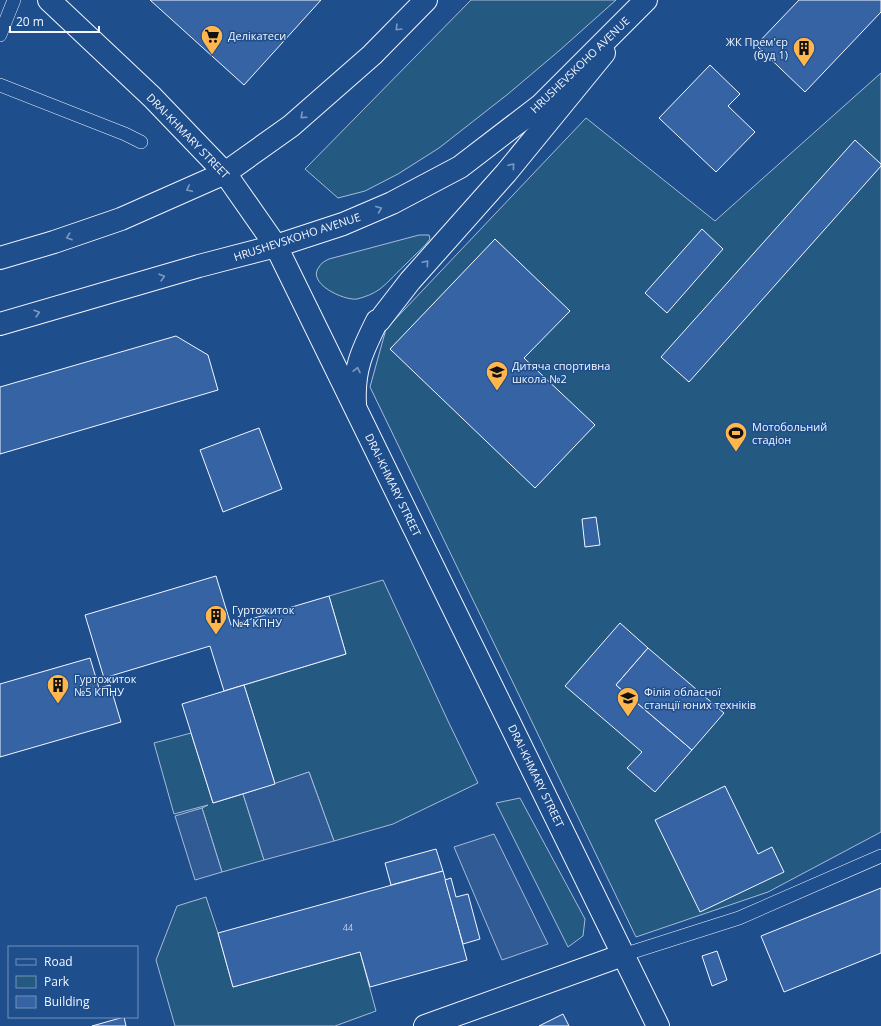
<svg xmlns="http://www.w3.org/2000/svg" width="881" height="1026" font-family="'Open Sans',sans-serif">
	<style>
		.green { fill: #245a82; stroke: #a8bbd7 }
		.parking { fill: #305b95; stroke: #a8bbd7 }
		.building { fill: #3563a3; stroke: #f2f6ff }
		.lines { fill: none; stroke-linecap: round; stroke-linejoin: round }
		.lane-casing { stroke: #f2f6ff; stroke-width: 14 }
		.street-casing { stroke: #f2f6ff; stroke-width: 24 }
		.secondary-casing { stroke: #f2f6ff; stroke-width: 24 }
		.lane { stroke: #1f4e8c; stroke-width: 13 }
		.street { stroke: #1f4e8c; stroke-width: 22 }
		.secondary { stroke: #1f4e8c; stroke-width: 22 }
		.oneway { stroke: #7e9ac0 }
		.labels { text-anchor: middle; stroke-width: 3; stroke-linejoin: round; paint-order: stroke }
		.number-label { font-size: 9px; fill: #c3d1e8 }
		.poi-label { font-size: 11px; fill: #f2f6ff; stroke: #1f4e8c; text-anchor: start }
		.street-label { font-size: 11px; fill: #f2f6ff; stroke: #1f4e8c }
	</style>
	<rect width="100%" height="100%" fill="#1f4e8c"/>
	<g class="green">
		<path d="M471 0H616L560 50 508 94 439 148 398 174 365 191 338 198 305 169Z"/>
		<path d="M881 73V832L768 892 636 937 370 387 386 329 586 118 715 221Z"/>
		<path d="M419 235H429L430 239C424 248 414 255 407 263 398 271 389 282 380 289 373 294 365 297 357 299 344 301 306 283 319 267 321 263 325 261 329 259Z"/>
		<path d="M383 580 448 721 478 783 393 824 334 841 309 772 275 784 244 685 346 654 329 596Z"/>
		<path d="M191 733 213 803 243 794 264 860 222 872 202 808 208 805 174 814 154 743Z"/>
		<path d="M520 798 585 919 583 936 568 947 496 803Z"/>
		<path d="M206 897 218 933 233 987 360 952 376 1011 335 1026H175L156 960 177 906Z"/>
	</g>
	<g class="parking">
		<path d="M309 772 334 841 264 860 243 794Z"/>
		<path d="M202 808 222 872 195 880 175 816Z"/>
		<path d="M494 834 548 944 502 960 454 847Z"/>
	</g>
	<g class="building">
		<path d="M150 0H321L244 85Z"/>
		<path d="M799 0H881V12L805 92 756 45Z"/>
		<path d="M710 65 740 94 728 106 755 132 716 172 659 118Z"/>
		<path d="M855 140 881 164V166L689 382 661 357Z"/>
		<path d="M702 229 723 249 667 313 645 293Z"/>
		<path d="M495 239 570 311 524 358 595 425 535 488 390 349Z"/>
		<path d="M176 336 208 355 218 390 0 454V387Z"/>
		<path d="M259 428 282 489 223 512 200 450Z"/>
		<path d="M596 517 600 545 585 547 582 519Z"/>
		<path d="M216 576 231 625 329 596 346 654 224 691 210 646 104 678 85 615Z"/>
		<path d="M620 623 648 648 616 685 692 750 655 792 627 768 642 752 565 686Z"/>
		<path d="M648 648 724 713 692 750 616 685Z"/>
		<path d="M90 658 99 688 110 685 121 722 0 757V684Z"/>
		<path d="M244 685 275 784 213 803 182 704Z"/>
		<path d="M725 786 758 854 772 847 784 872 700 912 655 820Z"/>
		<path d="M436 849 443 871 391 885 385 863Z"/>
		<path d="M443 871 467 960 370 987 360 952 233 987 218 933Z"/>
		<path d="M451 878 456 897 468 894 480 939 463 944 445 880Z"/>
		<path d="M881 888V953L784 992 761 936Z"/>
		<path d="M717 951 727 980 712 986 702 956Z"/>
		<path d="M563 1014 569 1026H539Z"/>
		<path d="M124 1017 126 1026H92Z"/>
	</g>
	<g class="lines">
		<g class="lane-casing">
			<g id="lane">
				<path d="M0 35 14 0"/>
				<path d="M0 85 125 134 141 142"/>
				<path d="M623 955 739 918 881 856"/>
			</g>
		</g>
		<g class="street-casing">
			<g id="street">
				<path d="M49 0 152 97 225 173 276 246 658 1026"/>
				<path d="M355 404C353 370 362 351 377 321H379L410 281 506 173 604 53"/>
				<path d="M425 1026 623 955"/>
			</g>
		</g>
		<g class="secondary-casing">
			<g id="secondary">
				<path d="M0 258 54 242 121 219 225 173 291 126 372 55 426 0"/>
				<path d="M0 324 199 266 276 246 343 224 392 203 460 167 541 105 646 0"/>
			</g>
		</g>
		<use href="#lane" class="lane"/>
		<use href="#street" class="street"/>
		<use href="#secondary" class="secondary"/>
	</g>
	<defs><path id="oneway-chevron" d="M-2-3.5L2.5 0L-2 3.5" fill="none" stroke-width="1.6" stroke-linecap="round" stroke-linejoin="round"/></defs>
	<g class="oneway">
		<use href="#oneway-chevron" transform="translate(398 28) rotate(135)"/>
		<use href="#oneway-chevron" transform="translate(303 116) rotate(138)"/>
		<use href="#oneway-chevron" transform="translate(512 166) rotate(-50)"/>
		<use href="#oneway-chevron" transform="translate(189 189) rotate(155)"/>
		<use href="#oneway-chevron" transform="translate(379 209) rotate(-23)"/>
		<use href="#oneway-chevron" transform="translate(69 237) rotate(161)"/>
		<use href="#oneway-chevron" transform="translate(426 263) rotate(-49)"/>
		<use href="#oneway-chevron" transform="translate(162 277) rotate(-16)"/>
		<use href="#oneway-chevron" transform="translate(37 313) rotate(-16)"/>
		<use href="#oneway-chevron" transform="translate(357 370) rotate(-78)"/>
	</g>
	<defs>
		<g id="supermarket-pin" transform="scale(1.15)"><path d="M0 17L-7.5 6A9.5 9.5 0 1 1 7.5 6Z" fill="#ffb74d" stroke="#1f4e8c"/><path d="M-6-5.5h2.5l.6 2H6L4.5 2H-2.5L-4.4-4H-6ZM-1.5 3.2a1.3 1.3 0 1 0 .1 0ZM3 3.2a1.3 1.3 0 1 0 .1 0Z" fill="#111"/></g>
		<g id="building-pin" transform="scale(1.15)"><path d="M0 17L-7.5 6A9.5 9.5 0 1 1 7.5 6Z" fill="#ffb74d" stroke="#1f4e8c"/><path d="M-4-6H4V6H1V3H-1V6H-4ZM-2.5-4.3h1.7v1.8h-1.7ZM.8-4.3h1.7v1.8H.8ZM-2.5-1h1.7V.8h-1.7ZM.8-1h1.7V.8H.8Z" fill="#111"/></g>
		<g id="school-pin" transform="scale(1.15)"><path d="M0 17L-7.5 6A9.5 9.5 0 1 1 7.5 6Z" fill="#ffb74d" stroke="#1f4e8c"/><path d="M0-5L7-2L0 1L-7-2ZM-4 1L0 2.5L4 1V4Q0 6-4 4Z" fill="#111"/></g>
		<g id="stadium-pin" transform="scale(1.15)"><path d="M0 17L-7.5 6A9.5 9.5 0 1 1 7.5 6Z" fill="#ffb74d" stroke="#1f4e8c"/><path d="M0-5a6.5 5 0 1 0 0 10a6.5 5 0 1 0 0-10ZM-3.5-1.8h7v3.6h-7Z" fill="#111"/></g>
	</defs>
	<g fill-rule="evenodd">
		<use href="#supermarket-pin" x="212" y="36"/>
		<use href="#building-pin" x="804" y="48"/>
		<use href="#school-pin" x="497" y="372"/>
		<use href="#stadium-pin" x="736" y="433"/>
		<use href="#building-pin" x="216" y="616"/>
		<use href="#building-pin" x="58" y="685"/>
		<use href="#school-pin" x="628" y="698"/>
	</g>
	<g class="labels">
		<g class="number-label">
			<text x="348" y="931">44</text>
		</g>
		<g class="poi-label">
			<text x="228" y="40">Делікатеси</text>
			<text x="788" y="46" text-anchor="end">ЖК Прем'єр<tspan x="788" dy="13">(буд 1)</tspan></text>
			<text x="512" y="370">Дитяча спортивна<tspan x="512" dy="13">школа №2</tspan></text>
			<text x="752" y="431">Мотобольний<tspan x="752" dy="13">стадіон</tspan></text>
			<text x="232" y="614">Гуртожиток<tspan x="232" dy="13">№4 КПНУ</tspan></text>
			<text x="74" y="683">Гуртожиток<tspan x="74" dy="13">№5 КПНУ</tspan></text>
			<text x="644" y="696">Філія обласної<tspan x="644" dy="13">станції юних техніків</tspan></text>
		</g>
		<g class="street-label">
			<text transform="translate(580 65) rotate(-44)" y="4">HRUSHEVSKOHO AVENUE</text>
			<text transform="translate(188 136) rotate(46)" y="4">DRAI-KHMARY STREET</text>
			<text transform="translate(297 237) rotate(-18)" y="4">HRUSHEVSKOHO AVENUE</text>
			<text transform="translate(393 485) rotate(64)" y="4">DRAI-KHMARY STREET</text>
			<text transform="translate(536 776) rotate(64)" y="4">DRAI-KHMARY STREET</text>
		</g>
	</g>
	<rect x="8" y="946" width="130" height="72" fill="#1f4e8c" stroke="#7391ba"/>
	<rect x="16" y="959" width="20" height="6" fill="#1f4e8c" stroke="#7391ba"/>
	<text x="44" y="966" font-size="12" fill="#f2f6ff">Road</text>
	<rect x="16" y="976" width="20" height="12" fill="#245a82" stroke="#7391ba"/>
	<text x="44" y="986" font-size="12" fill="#f2f6ff">Park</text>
	<rect x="16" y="996" width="20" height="12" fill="#3563a3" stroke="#7391ba"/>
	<text x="44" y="1006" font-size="12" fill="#f2f6ff">Building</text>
	<path d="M10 26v6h89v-6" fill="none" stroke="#f2f6ff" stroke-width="2"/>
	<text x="16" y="26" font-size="12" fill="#f2f6ff" stroke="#1f4e8c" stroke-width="3" paint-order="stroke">20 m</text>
</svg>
